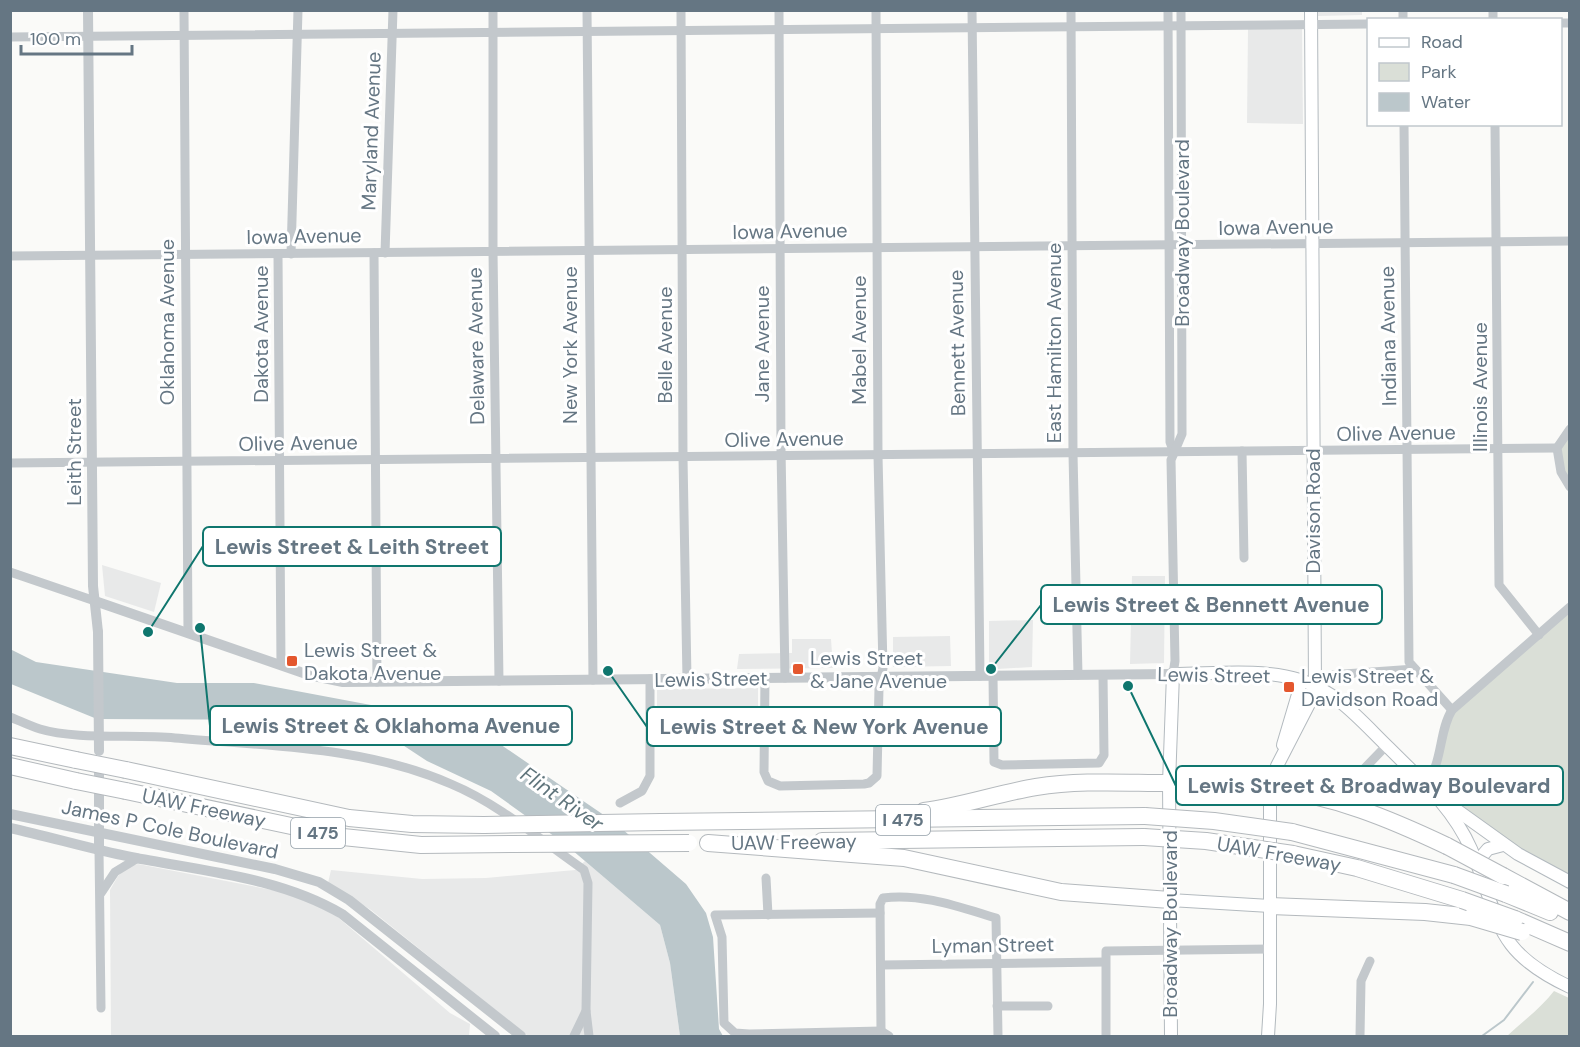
<svg xmlns="http://www.w3.org/2000/svg" width="1580" height="1047" font-family="'DM Sans',sans-serif">
	<style>
		.built { fill: #e8e9e9 }
		.green { fill: #dadfd7 }
		.water { fill: #bbc7cb }
		.lines { fill: none; stroke-linecap: round; stroke-linejoin: round }
		.stream { stroke: #bbc7cb; stroke-width: 2 }
		.secondary-casing { stroke: #b3babf; stroke-width: 14 }
		.motorway-casing { stroke: #b4b9bd; stroke-width: 18 }
		.minor { stroke: #c3c8cc; stroke-width: 9 }
		.tertiary { stroke: #c3c8cc; stroke-width: 10 }
		.secondary { stroke: #fff; stroke-width: 12 }
		.motorway { stroke: #fff; stroke-width: 16 }
		.motorway-bridge-casing { stroke: #b4b9bd; stroke-width: 18; stroke-linecap: butt }
		.tertiary-bridge { stroke: #c3c8cc; stroke-width: 10 }
		.motorway-bridge { stroke: #fff; stroke-width: 16 }
		.poi-dot { fill: #e4572e; stroke: #fff; stroke-width: 2 }
		.labels { text-anchor: middle; stroke-width: 6; stroke-linejoin: round; paint-order: stroke }
		.shield { fill: #fff; stroke: #939fa8; stroke-width: 1.5 }
		.shield-label { font-size: 18px; font-weight: bold; fill: #657683 }
		.street-label { font-size: 20px; fill: #657683; stroke: #fff }
		.poi-label { font-size: 20px; fill: #657683; stroke: #fff; text-anchor: start }
		.water-label { font-size: 21px; font-style: italic; fill: #60757c; stroke: #fff }
		.leader { fill: none; stroke: #0f766e; stroke-width: 2 }
		.callout-dot { fill: #0f766e; stroke: #fff; stroke-width: 2 }
		.callout { fill: #fff; stroke: #0f766e; stroke-width: 2 }
		.callout-label { font-size: 21px; text-anchor: middle; font-weight: bold; fill: #657683 }
	</style>
	<rect width="100%" height="100%" fill="#fafaf8"/>
	<g class="built">
		<path d="M1318 11H1362V15L1318 16Z"/>
		<path d="M1248 29H1302L1303 124 1247 123Z"/>
		<path d="M102 565 161 583 154 612 105 596Z"/>
		<path d="M1132 576H1165L1164 663 1130 664Z"/>
		<path d="M1033 620 1032 667 997 669 989 663V621Z"/>
		<path d="M950 636 951 666 893 667V637Z"/>
		<path d="M792 639H831L833 668 737 669 739 654 792 653Z"/>
		<path d="M758 688V727H690L689 717 657 716V689Z"/>
		<path d="M585 861 660 925 670 963 680 1036H528L371 910 328 883 331 870 422 879 486 878 575 870Z"/>
		<path d="M138 864 288 893 334 914 450 1013 470 1024 469 1036H111L110 890 118 876 127 867Z"/>
	</g>
	<g class="green">
		<path d="M1569 429V487L1557 448Z"/>
		<path d="M1569 607V881L1445 805 1435 772 1448 717Z"/>
		<path d="M1554 991 1569 998V1036H1507C1523 1021 1541 1008 1554 991Z"/>
	</g>
	<path class="water" d="M10 649 36 662 177 683H254L440 718 478 729 614 822 686 884 706 913 713 937 719 1029 723 1036H680L670 963 660 925 565 844 491 791 427 761 386 734 283 720 97 719 11 684Z"/>
	<g class="lines">
		<path class="stream" d="M1482 1036 1504 1020 1533 982"/>
		<g class="secondary-casing">
			<g id="secondary">
				<path d="M1283 745 1299 691 1300 680"/>
				<path d="M1169 783 1270 789"/>
				<path d="M1445 805 1458 811 1518 854 1570 882"/>
				<path d="M1476 863 1488 849 1503 845"/>
				<path d="M1170 900 1270 906"/>
				<path d="M1171 1036 1169 783 1173 674C1214 674 1260 668 1300 680 1338 692 1361 721 1389 748 1420 779 1453 808 1471 849 1501 919 1491 950 1570 987"/>
				<path d="M1268 1036 1270 1004V789L1277 766 1312 698 1315 686 1311 10"/>
			</g>
		</g>
		<g class="motorway-casing">
			<g id="motorway">
				<path d="M10 746 76 760"/>
				<path d="M10 766 76 781"/>
				<path d="M126 770 349 818 412 824 484 825"/>
				<path d="M1270 789C1333 795 1390 819 1447 846"/>
				<path d="M126 791 343 837 421 845 512 844"/>
				<path d="M924 811C963 806 999 793 1036 787 1081 780 1125 783 1169 783"/>
				<path d="M661 822 1145 816"/>
				<path d="M1292 832 1454 875"/>
				<path d="M822 841 1144 837"/>
				<path d="M708 843 904 858 1061 892 1170 900"/>
				<path d="M1293 854 1357 868 1462 900"/>
				<path d="M1503 876 1570 912"/>
				<path d="M1506 894 1550 912"/>
				<path d="M1270 906 1425 912 1471 917"/>
				<path d="M1515 919 1570 943"/>
			</g>
		</g>
		<g class="minor">
			<path d="M184 10 188 633"/>
			<path d="M493 10V252L499 681"/>
			<path d="M587 10 593 680"/>
			<path d="M681 10 683 458 687 679"/>
			<path d="M779 10 781 449 785 678"/>
			<path d="M972 10 980 676"/>
			<path d="M1071 10 1073 454 1078 675"/>
			<path d="M1168 10 1170 442 1174 453"/>
			<path d="M1403 10V20"/>
			<path d="M1493 10V20"/>
			<path d="M1560 23H1570"/>
			<path d="M10 37 1368 24"/>
			<path d="M1404 124 1409 662 1452 710"/>
			<path d="M1495 124 1499 585 1539 635"/>
			<path d="M374 253 377 682"/>
			<path d="M385 253 393 10"/>
			<path d="M291 254 298 10"/>
			<path d="M278 255 281 665"/>
			<path d="M10 256 1570 241"/>
			<path d="M1570 429 1557 448 1561 472 1570 487"/>
			<path d="M1242 451 1244 558"/>
			<path d="M10 463 1557 448"/>
			<path d="M10 572 95 601"/>
			<path d="M1173 674 1175 661 1171 460 1182 434 1181 10"/>
			<path d="M993 676 994 762 1002 765 1099 763 1104 755 1103 675"/>
			<path d="M765 678 764 772 768 781 780 786 864 784 869 783 877 776 879 688 883 668 878 456 876 10"/>
			<path d="M1315 686 1322 678 1330 675 1415 669"/>
			<path d="M10 717C20 721 30 726 40 729 76 740 135 734 175 738 267 746 365 746 451 784 499 804 542 841 584 870L588 883 586 1011 574 1036"/>
			<path d="M1360 773 1386 746"/>
			<path d="M1424 784C1443 768 1438 732 1452 710L1570 607"/>
			<path d="M620 803 642 791 650 776V679"/>
			<path d="M99 850 101 1008"/>
			<path d="M766 878 768 915"/>
			<path d="M101 893 115 872 138 858"/>
			<path d="M880 913 715 915 722 937 724 1023 735 1033 749 1034 881 1031 889 1036"/>
			<path d="M881 965 1105 962"/>
			<path d="M997 1006H1048"/>
			<path d="M586 1011 589 1036"/>
			<path d="M881 1031 880 904 883 898C922 893 959 907 996 918L998 1036"/>
			<path d="M1106 1036V951L1270 949"/>
			<path d="M1360 1036 1361 981 1370 961"/>
		</g>
		<g class="tertiary">
			<path d="M88 10 93 586 98 632"/>
			<path d="M95 601 309 675 343 682 1173 674"/>
			<path d="M10 814 275 869 319 882 349 900 521 1036"/>
			<path d="M10 828C51 837 90 849 131 857 202 871 279 877 342 914L495 1036"/>
			<path d="M99 850V761"/>
		</g>
		<use href="#secondary" class="secondary"/>
		<use href="#motorway" class="motorway"/>
		<g class="motorway-bridge-casing">
			<g id="motorway-bridge">
				<path d="M76 760 126 770"/>
				<path d="M76 781 126 791"/>
				<path d="M1145 816 1214 821 1292 832"/>
				<path d="M484 825 661 822"/>
				<path d="M1144 837 1206 841 1293 854"/>
				<path d="M512 844 689 843"/>
				<path d="M1447 846 1503 876"/>
				<path d="M1454 875 1506 894"/>
				<path d="M1462 900 1515 919"/>
				<path d="M1471 917 1522 932"/>
			</g>
		</g>
		<path class="tertiary-bridge" d="M98 632 99 751"/>
		<use href="#motorway-bridge" class="motorway-bridge"/>
	</g>
	<g class="poi-dot">
		<rect x="286" y="655" width="12" height="12" rx="3"/>
		<rect x="792" y="663" width="12" height="12" rx="3"/>
		<rect x="1283" y="681" width="12" height="12" rx="3"/>
	</g>
	<g class="labels">
		<g class="shield">
			<rect x="876" y="805" width="54" height="30" rx="4.5"/>
			<rect x="291" y="818" width="54" height="30" rx="4.5"/>
		</g>
		<g class="shield-label">
			<text x="903" y="826">I 475</text>
			<text x="318" y="839">I 475</text>
		</g>
		<g class="street-label">
			<text transform="translate(371 131) rotate(-88)" y="7">Maryland Avenue</text>
			<text transform="translate(1276 227) rotate(-1)" y="7">Iowa Avenue</text>
			<text transform="translate(790 231) rotate(-1)" y="7">Iowa Avenue</text>
			<text transform="translate(1182 233) rotate(-90)" y="7">Broadway Boulevard</text>
			<text transform="translate(304 236) rotate(-1)" y="7">Iowa Avenue</text>
			<text transform="translate(167 322) rotate(-90)" y="7">Oklahoma Avenue</text>
			<text transform="translate(261 334) rotate(-90)" y="7">Dakota Avenue</text>
			<text transform="translate(1388 336) rotate(-91)" y="7">Indiana Avenue</text>
			<text transform="translate(859 340) rotate(-90)" y="7">Mabel Avenue</text>
			<text transform="translate(957 343) rotate(-91)" y="7">Bennett Avenue</text>
			<text transform="translate(1054 343) rotate(-90)" y="7">East Hamilton Avenue</text>
			<text transform="translate(762 344) rotate(-90)" y="7">Jane Avenue</text>
			<text transform="translate(570 345) rotate(-90)" y="7">New York Avenue</text>
			<text transform="translate(665 345) rotate(-90)" y="7">Belle Avenue</text>
			<text transform="translate(476 346) rotate(-91)" y="7">Delaware Avenue</text>
			<text transform="translate(1480 387) rotate(-90)" y="7">Illinois Avenue</text>
			<text transform="translate(1396 433) rotate(-1)" y="7">Olive Avenue</text>
			<text transform="translate(784 439) rotate(-1)" y="7">Olive Avenue</text>
			<text transform="translate(298 443) rotate(-1)" y="7">Olive Avenue</text>
			<text transform="translate(74 452) rotate(-90)" y="7">Leith Street</text>
			<text transform="translate(1313 511) rotate(-90)" y="7">Davison Road</text>
			<text transform="translate(1214 675) rotate(1)" y="7">Lewis Street</text>
			<text transform="translate(711 679) rotate(-1)" y="7">Lewis Street</text>
			<text transform="translate(204 808) rotate(12)" y="7">UAW Freeway</text>
			<text transform="translate(170 829) rotate(12)" y="7">James P Cole Boulevard</text>
			<text transform="translate(794 842) rotate(-1)" y="7">UAW Freeway</text>
			<text transform="translate(1279 854) rotate(10)" y="7">UAW Freeway</text>
			<text transform="translate(1170 924) rotate(-90)" y="7">Broadway Boulevard</text>
			<text transform="translate(993 945) rotate(-1)" y="7">Lyman Street</text>
		</g>
		<g class="poi-label">
			<text x="304" y="657">Lewis Street &amp;<tspan x="304" dy="23">Dakota Avenue</tspan></text>
			<text x="810" y="665">Lewis Street<tspan x="810" dy="23">&amp; Jane Avenue</tspan></text>
			<text x="1301" y="683">Lewis Street &amp;<tspan x="1301" dy="23">Davidson Road</tspan></text>
		</g>
		<g class="water-label">
			<text transform="translate(562 799) rotate(35)" y="7">Flint River</text>
		</g>
	</g>
	<path class="leader" d="M148 632L203 546M991 669L1041 605M200 628L210 726M608 671L647 727M1128 686L1176 786"/>
	<g class="callout-dot">
		<circle cx="148" cy="632" r="6"/>
		<circle cx="991" cy="669" r="6"/>
		<circle cx="200" cy="628" r="6"/>
		<circle cx="608" cy="671" r="6"/>
		<circle cx="1128" cy="686" r="6"/>
	</g>
	<g class="callout">
		<rect x="203" y="527" width="298" height="39" rx="6"/>
		<rect x="1041" y="585" width="341" height="39" rx="6"/>
		<rect x="210" y="706" width="362" height="39" rx="6"/>
		<rect x="647" y="707" width="354" height="39" rx="6"/>
		<rect x="1176" y="766" width="387" height="39" rx="6"/>
	</g>
	<g class="callout-label">
		<text x="352" y="554">Lewis Street &amp; Leith Street</text>
		<text x="1211" y="612">Lewis Street &amp; Bennett Avenue</text>
		<text x="391" y="733">Lewis Street &amp; Oklahoma Avenue</text>
		<text x="824" y="734">Lewis Street &amp; New York Avenue</text>
		<text x="1369" y="793">Lewis Street &amp; Broadway Boulevard</text>
	</g>
	<rect width="1580" height="1047" fill="none" stroke="#657683" stroke-width="24"/>
	<rect x="1367" y="18" width="195" height="108" fill="#ffffff" stroke="#c1c8cd" stroke-width="1.5"/>
	<rect x="1379" y="38" width="30" height="9" fill="#ffffff" stroke="#c1c8cd" stroke-width="1.5"/>
	<text x="1421" y="48" font-size="18" fill="#657683">Road</text>
	<rect x="1379" y="63" width="30" height="18" fill="#dadfd7" stroke="#c1c8cd" stroke-width="1.5"/>
	<text x="1421" y="78" font-size="18" fill="#657683">Park</text>
	<rect x="1379" y="93" width="30" height="18" fill="#bbc7cb" stroke="#c1c8cd" stroke-width="1.5"/>
	<text x="1421" y="108" font-size="18" fill="#657683">Water</text>
	<path d="M21 45v9h111v-9" fill="none" stroke="#657683" stroke-width="3"/>
	<text x="30" y="45" font-size="18" fill="#657683" stroke="#ffffff" stroke-width="4.5" paint-order="stroke">100 m</text>
</svg>
